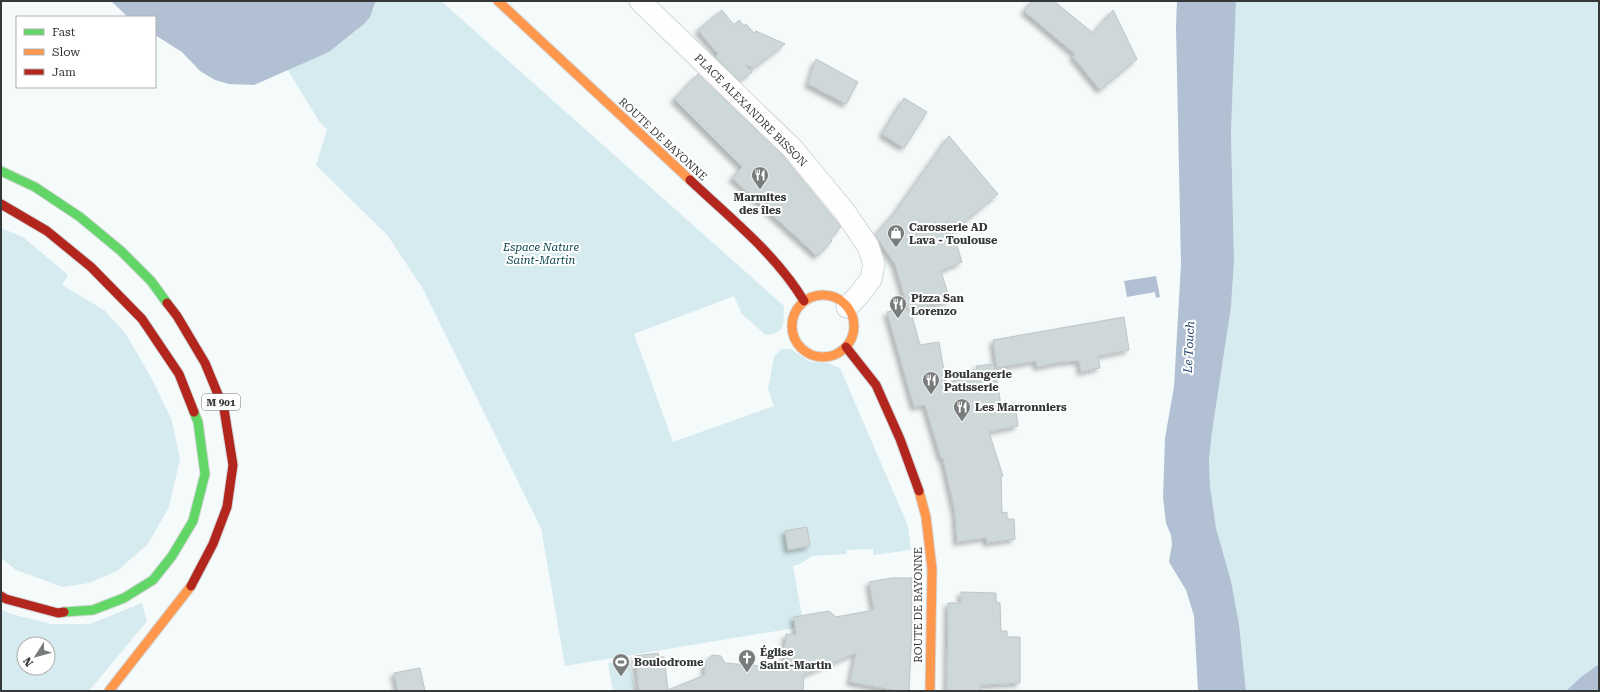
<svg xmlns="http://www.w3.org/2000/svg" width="1600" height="692" font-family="'Roboto Serif',serif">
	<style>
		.green { fill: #d6ebef; fill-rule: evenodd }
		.water { fill: #b1c0d2 }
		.building { fill: #ced8d8; stroke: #c0c4c4; filter: url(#shadow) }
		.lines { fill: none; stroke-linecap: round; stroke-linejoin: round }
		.street-casing { stroke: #d3d7d8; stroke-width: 23 }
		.fast-casing { stroke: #d3d7d8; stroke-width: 11 }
		.slow-casing { stroke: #d3d7d8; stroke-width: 11 }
		.jam-casing { stroke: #d3d7d8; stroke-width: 11 }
		.street { stroke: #fefefe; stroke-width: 21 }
		.fast { stroke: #63d668; stroke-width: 9 }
		.slow { stroke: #ff974d; stroke-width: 9 }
		.jam { stroke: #b3261e; stroke-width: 9 }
		.labels { text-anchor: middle; stroke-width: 4; stroke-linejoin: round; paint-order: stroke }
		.shield { fill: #fff; stroke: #727474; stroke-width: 1 }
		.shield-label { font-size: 10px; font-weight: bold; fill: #353839 }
		.street-label { font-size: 11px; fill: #353839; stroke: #fff }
		.poi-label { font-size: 11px; font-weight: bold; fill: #353839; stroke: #fff; text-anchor: start }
		.park-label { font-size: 11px; font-style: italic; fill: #0b454e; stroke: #fff }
		.water-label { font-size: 12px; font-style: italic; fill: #2a486d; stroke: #fff }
	</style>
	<defs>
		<filter id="shadow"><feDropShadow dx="-3.5" dy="3.5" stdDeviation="2" flood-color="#0004"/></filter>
	</defs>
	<rect width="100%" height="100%" fill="#f5fafb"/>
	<g class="green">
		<path d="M376 1H441L784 306C783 324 787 332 766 335L742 314 734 296 634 334 673 442 774 406 768 389 774 357 781 349H791L810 362 828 363 840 368 908 526 911 550 873 555V549L847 550 846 554 812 556 800 564 793 566 802 616 794 618 795 628 565 666 541 528 423 289 388 236 316 165 327 130 319 121 287 69 329 52 356 31 374 9Z"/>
		<path d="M1236 1H1599V664L1581 677 1566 691H1246L1239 624 1231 581 1216 528 1210 486 1209 459 1212 432 1231 307 1234 260 1231 132Z"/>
		<path d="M1 228 23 237 68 275 62 285 104 310 126 334 154 383 172 421 180 459 169 507 148 544 117 571 89 583 63 587 16 570 1 558Z"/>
		<path d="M142 603 147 621 89 691H1V609L11 614 51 624H90ZM24 644H48V668H24Z"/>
		<path d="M629 659 635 691H613L608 663Z"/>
	</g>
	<g class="water">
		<path d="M111 1H376L370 17 364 24 329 52 254 85 229 84 215 80 200 71 182 52 155 35V17H128Z"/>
		<path d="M1177 1H1236L1231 132 1234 260 1231 307 1212 432 1209 459 1210 486 1216 528 1231 581 1239 624 1246 691H1198L1194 616 1186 590 1169 562 1172 544 1171 535 1166 523 1163 497 1165 438 1174 387 1181 264 1176 27Z"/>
		<path d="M1156 276 1160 297 1156 298 1155 292 1127 297 1124 281Z"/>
		<path d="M1599 664V691H1566L1581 677Z"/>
	</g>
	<g class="building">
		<path d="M1032 1H1054L1093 33 1113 10 1137 59 1100 90 1073 57 1075 54 1024 11Z"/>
		<path d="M722 10 734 25 739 20 744 26 746 24 754 33 756 31 785 44 754 68 745 65 752 72 740 81 715 57 718 54 698 30Z"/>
		<path d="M816 59 858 82 846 104 808 84Z"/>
		<path d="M698 74 784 157 841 227 830 239 832 241 817 256 732 178 742 167 674 99Z"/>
		<path d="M904 98 927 112 904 148 882 134Z"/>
		<path d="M949 136 998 194 953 232 962 262 941 271 950 301 908 309 895 264 875 235 895 212Z"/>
		<path d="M910 309 920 345 939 342 946 382 978 377 976 366 994 364 1001 405 1015 403 1018 426 989 432 1003 476H1001L1002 513 1007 512V519H1014L1015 539 987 543 986 538 957 542 955 512 943 458H941L925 405 914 407 887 312 896 310Z"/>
		<path d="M1124 317 1129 350 1098 356 1100 368 1081 372 1079 361 1062 362 1037 367 1036 361 997 368 993 340Z"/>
		<path d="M807 527 810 546 788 550 785 531Z"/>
		<path d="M892 578H912V626L909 691H898L850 682 856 653 804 675 803 691H639L635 656 658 653 659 657H664L668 690 705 675V663L712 655 721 656 725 663 784 668 786 634 796 635 794 617 829 611 836 617 874 610 869 582Z"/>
		<path d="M961 592 996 593V602L1000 603 1001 631H1007V637H1020V683L981 685V691H947L948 603H961Z"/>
		<path d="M420 668 425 691H398L394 673Z"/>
	</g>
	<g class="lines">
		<g class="street-casing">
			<path id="street" d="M640 1 793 149 845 212 868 246 874 264 871 279 858 296 847 307"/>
		</g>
		<g class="fast-casing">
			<g id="fast">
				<path d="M1 171 35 187 80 217 121 251 151 281 167 303"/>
				<path d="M64 612 93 610 124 598 153 580 172 556 193 521 205 474 198 422 194 412"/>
			</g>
		</g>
		<g class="slow-casing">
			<g id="slow">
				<path d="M498 1 690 180"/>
				<circle cx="823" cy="326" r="31"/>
				<path d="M919 491 926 517 932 569 930 691"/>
				<path d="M109 691 191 586"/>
			</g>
		</g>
		<g class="jam-casing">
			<g id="jam">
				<path d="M690 180C730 218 775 253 804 301"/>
				<path d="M1 204 47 231 91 267 142 319 179 374 194 412"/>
				<path d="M167 303 177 316 205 363 224 409 233 465 227 507 213 544 191 586"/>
				<path d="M846 347 876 385 900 439 919 491"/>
				<path d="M1 596 6 599 58 613 64 612"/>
			</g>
		</g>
		<use href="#street" class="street"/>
		<use href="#fast" class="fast"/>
		<use href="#slow" class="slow"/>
		<use href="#jam" class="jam"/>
	</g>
	<defs>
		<g id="restaurant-pin" transform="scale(0.9)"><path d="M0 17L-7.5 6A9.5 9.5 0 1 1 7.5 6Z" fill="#787c7d" stroke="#fff"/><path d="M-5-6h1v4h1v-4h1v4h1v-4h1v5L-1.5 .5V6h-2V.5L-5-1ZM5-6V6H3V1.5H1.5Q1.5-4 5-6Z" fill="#fff"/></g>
		<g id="shop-pin" transform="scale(0.9)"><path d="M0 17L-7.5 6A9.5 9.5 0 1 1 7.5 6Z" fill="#787c7d" stroke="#fff"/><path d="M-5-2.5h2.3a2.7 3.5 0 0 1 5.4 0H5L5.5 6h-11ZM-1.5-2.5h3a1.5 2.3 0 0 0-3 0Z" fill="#fff"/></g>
		<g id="church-pin" transform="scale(0.9)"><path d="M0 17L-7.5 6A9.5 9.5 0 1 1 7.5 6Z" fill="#787c7d" stroke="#fff"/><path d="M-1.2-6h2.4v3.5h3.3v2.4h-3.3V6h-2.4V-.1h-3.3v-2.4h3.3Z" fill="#fff"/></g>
		<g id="stadium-pin" transform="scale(0.9)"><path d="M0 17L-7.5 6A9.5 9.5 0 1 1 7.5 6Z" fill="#787c7d" stroke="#fff"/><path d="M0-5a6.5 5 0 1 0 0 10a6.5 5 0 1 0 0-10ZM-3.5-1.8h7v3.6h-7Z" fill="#fff"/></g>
	</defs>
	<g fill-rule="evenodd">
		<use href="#restaurant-pin" x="760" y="175"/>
		<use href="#shop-pin" x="896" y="233"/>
		<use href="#restaurant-pin" x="898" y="304"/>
		<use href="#restaurant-pin" x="931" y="380"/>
		<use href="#restaurant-pin" x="962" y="407"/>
		<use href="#church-pin" x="747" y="658"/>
		<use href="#stadium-pin" x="621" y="662"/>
	</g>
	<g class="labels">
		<rect class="shield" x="202" y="394" width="38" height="16" rx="3"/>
		<g class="shield-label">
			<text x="221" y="406">M 901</text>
		</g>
		<g class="street-label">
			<text transform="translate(751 110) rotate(45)" y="4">PLACE ALEXANDRE BISSON</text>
			<text transform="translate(663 139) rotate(43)" y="4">ROUTE DE BAYONNE</text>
			<text transform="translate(918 605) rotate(-90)" y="4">ROUTE DE BAYONNE</text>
		</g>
		<g class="poi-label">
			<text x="760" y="201" text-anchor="middle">Marmites<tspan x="760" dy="13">des îles</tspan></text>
			<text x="909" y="231">Carosserie AD<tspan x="909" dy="13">Lava - Toulouse</tspan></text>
			<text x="911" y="302">Pizza San<tspan x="911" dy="13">Lorenzo</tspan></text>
			<text x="944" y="378">Boulangerie<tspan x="944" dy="13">Patisserie</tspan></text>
			<text x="975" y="411">Les Marronniers</text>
			<text x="760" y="656">Église<tspan x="760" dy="13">Saint-Martin</tspan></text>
			<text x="634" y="666">Boulodrome</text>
		</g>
		<g class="park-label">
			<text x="541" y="251">Espace Nature<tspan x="541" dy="13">Saint-Martin</tspan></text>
		</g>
		<g class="water-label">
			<text transform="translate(1189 347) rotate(-87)" y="4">Le Touch</text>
		</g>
	</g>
	<rect width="1600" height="692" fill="none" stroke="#353839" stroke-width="4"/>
	<rect x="16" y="16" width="140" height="72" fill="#ffffff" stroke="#aeafb0"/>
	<rect x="24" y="29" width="20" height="6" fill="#63d668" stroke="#aeafb0"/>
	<text x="52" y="36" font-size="12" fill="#353839">Fast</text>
	<rect x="24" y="49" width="20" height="6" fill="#ff974d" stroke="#aeafb0"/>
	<text x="52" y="56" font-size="12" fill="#353839">Slow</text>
	<rect x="24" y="69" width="20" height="6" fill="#b3261e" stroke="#aeafb0"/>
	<text x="52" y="76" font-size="12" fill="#353839">Jam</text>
	<g transform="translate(36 656) rotate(234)"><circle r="19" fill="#ffffff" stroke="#aeafb0"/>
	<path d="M0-3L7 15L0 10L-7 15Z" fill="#787c7d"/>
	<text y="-6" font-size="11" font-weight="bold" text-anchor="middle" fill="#353839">N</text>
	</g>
</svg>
